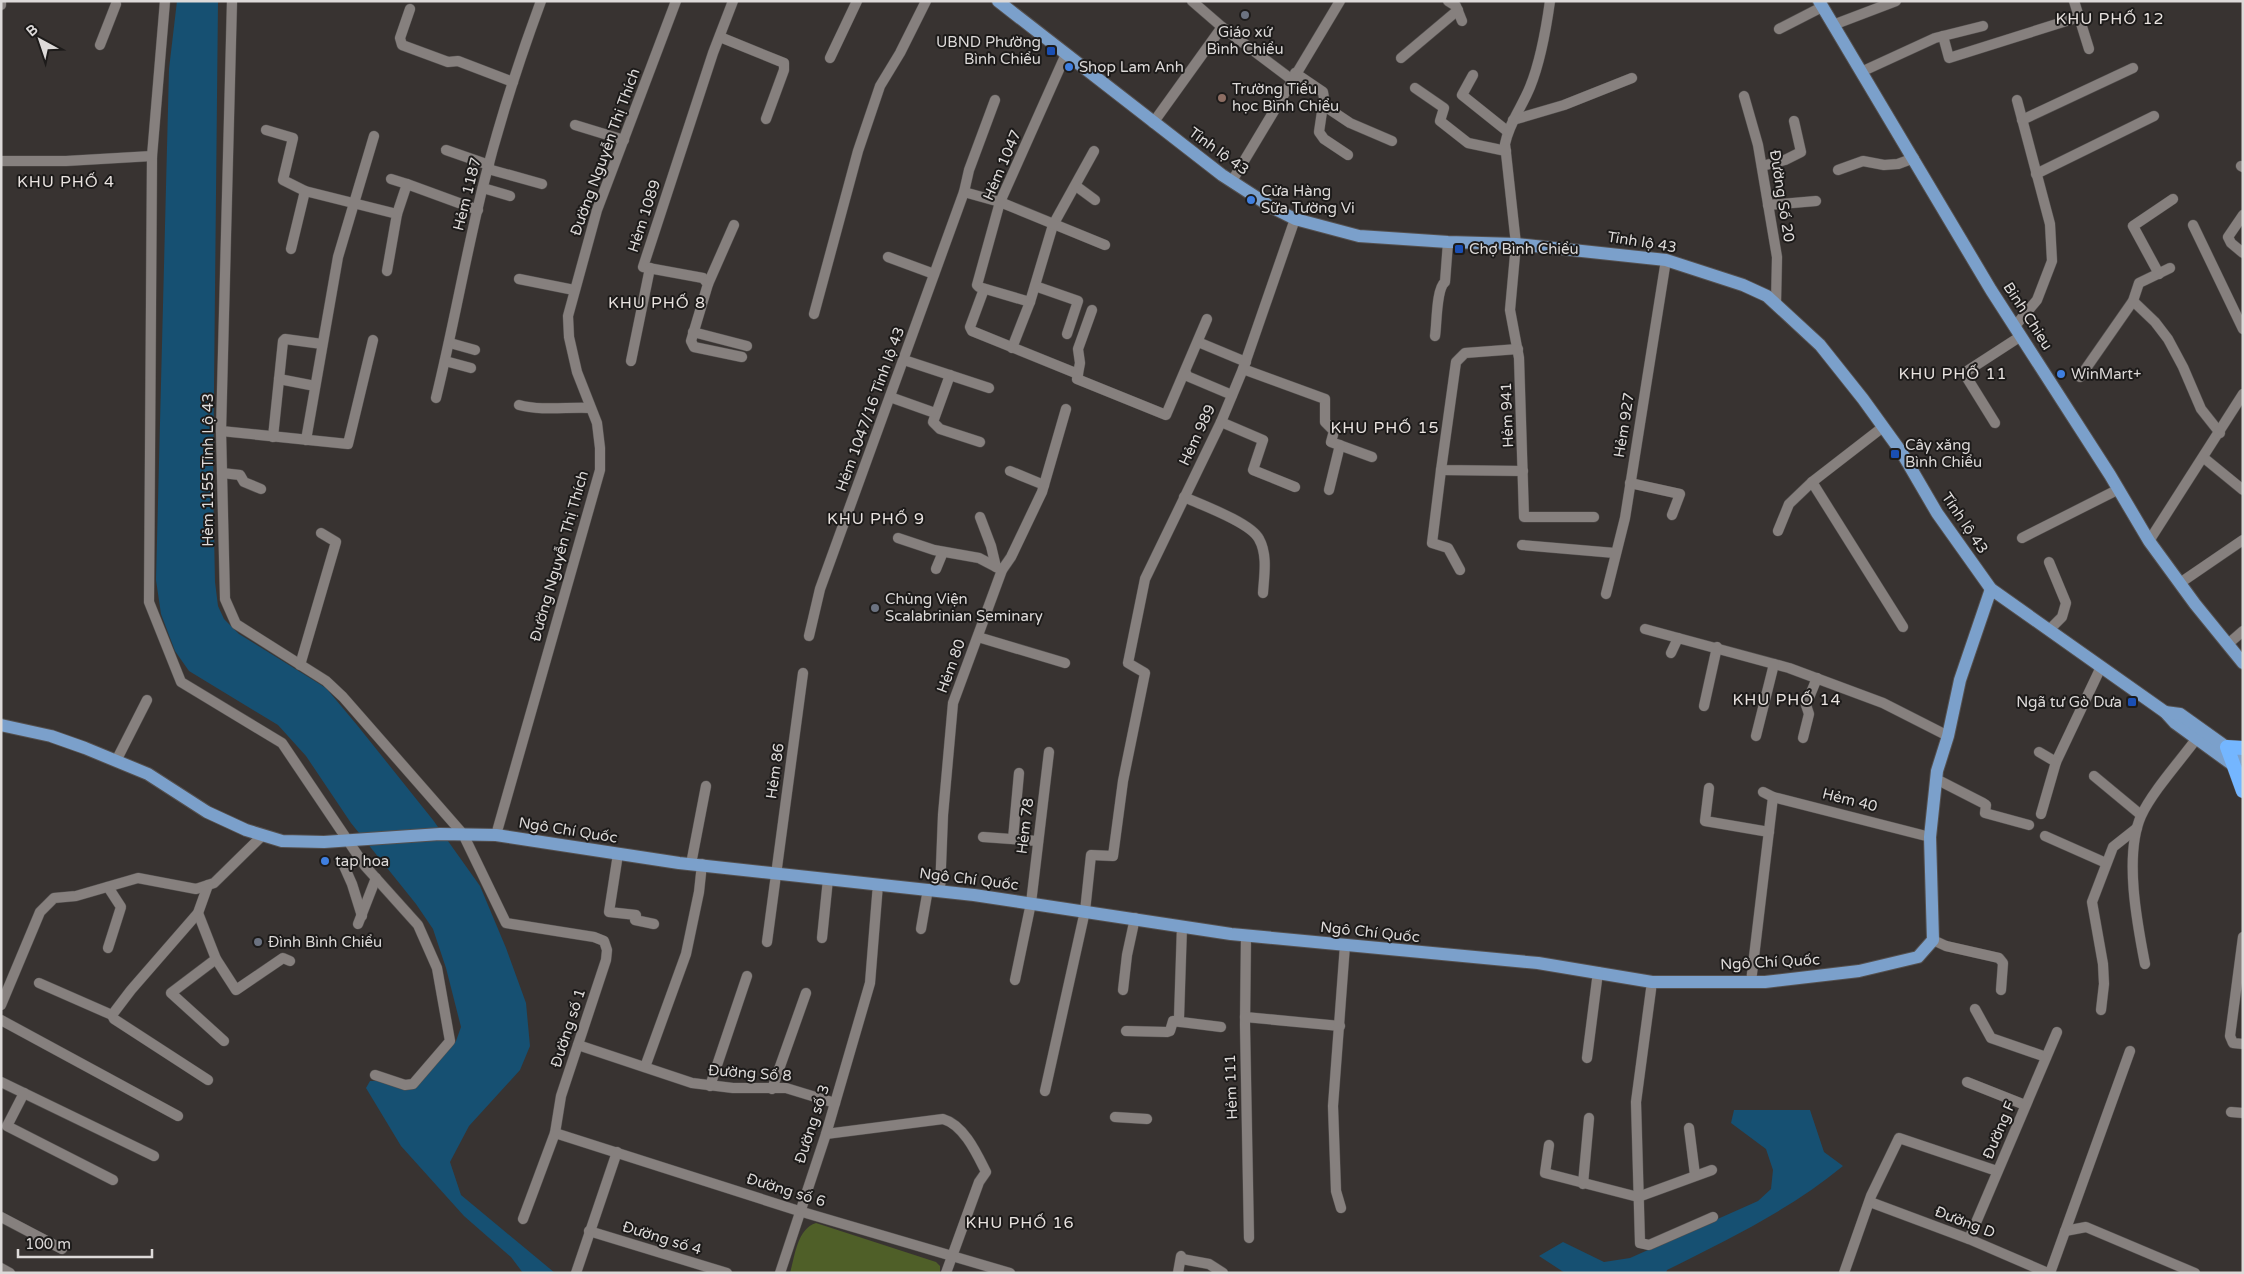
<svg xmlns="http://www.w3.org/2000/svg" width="2244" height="1274" font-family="'Varela Round',sans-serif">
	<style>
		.green { fill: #4f5f28 }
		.water { fill: #165072 }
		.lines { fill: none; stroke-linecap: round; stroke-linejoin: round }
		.minor-casing { stroke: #54504f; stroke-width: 11 }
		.major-casing { stroke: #54504f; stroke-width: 14 }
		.highway-casing { stroke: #54504f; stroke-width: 15 }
		.minor { stroke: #86807e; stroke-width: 10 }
		.major { stroke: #7ba0cb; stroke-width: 12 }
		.highway { stroke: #74b6ff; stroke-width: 14 }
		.worship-dot { fill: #6b7280; stroke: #1d1b1a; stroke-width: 2 }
		.transit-dot { fill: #1a4fb4; stroke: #1d1b1a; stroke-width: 2 }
		.shop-dot { fill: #3f7fe0; stroke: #1d1b1a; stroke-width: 2 }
		.education-dot { fill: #8d6e63; stroke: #1d1b1a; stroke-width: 2 }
		.labels { text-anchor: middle; stroke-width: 4; stroke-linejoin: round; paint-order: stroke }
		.poi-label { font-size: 15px; fill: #dddad9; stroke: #1d1b1a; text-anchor: start }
		.street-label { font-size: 15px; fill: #dddad9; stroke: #1d1b1a }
		.neighbourhood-label { font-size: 16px; letter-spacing: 1px; fill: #e9e3e0; stroke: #1d1b1a }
	</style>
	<rect width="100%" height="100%" fill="#383331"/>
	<path class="green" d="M816 1223 936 1262 940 1266V1273H790C795 1256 797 1229 816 1223Z"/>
	<g class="water">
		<path d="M177 1H218L213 484 215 582 218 606 224 619 239 634 326 688 357 725 433 820 480 886 506 948 526 1003 530 1046 520 1070 469 1126 450 1162 461 1195 555 1273H523L511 1257 464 1216 401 1146 366 1088 370 1081H380L413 1089 456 1041 461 1027 446 968 433 929 416 904 351 823 306 756 278 725 189 671 175 651 161 614 156 580 169 69Z"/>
		<path d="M1734 1110H1810L1824 1152 1843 1166C1790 1210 1728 1239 1667 1270L1666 1273H1565L1539 1256 1563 1242 1604 1262 1630 1258 1758 1201 1771 1189 1773 1170 1766 1149 1731 1123Z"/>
	</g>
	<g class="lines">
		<g class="minor-casing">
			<g id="minor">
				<path d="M165 1 152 156 149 602 181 682 282 743 365 866 418 925 437 968 450 1041 413 1084 405 1085 375 1075"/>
				<path d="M232 1 221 431 225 599 236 624 326 681 343 697 463 834 506 923 594 937 604 941 607 950 606 960 561 1096 555 1133 523 1219"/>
				<path d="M733 1 713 53 643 267 703 278 708 284 691 341 694 347 742 357"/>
				<path d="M1192 1 1222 27 1291 79"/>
				<path d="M1448 1 1456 6 1462 21"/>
				<path d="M1550 1C1546 30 1541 60 1530 87 1522 107 1509 123 1505 144L1516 244 1510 310 1519 358 1524 517H1594"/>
				<path d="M1 5V1"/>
				<path d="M410 9 400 38 402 45 448 62 458 61 513 82"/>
				<path d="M2079 17 2089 49"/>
				<path d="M1833 25 1896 1"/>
				<path d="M1779 29 1822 7"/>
				<path d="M1943 36 1949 58 2079 17 2074 1"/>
				<path d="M720 37 784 63V70L766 119"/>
				<path d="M100 45 116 4"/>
				<path d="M1066 54 1000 202 977 285 979 287 1030 302 1053 225 1094 151"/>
				<path d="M830 58 857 1"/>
				<path d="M1401 58 1458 10"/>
				<path d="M1861 72 1935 38 1983 26"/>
				<path d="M1295 73 1323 92 1324 98 1319 132 1324 139 1348 155"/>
				<path d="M1473 75 1462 95 1507 131"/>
				<path d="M1415 88 1444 108 1440 121 1468 143 1506 151"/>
				<path d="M1744 96 1758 145 1777 257 1776 304"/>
				<path d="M1323 105 1350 123 1392 141"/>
				<path d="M1513 120 1564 105 1632 78"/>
				<path d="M2022 120 2133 68"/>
				<path d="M1153 123 1222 27"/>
				<path d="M575 125 624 140"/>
				<path d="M266 130 293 138 283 180 305 191"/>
				<path d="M446 150 489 165"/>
				<path d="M1 161H66L152 156"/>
				<path d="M1762 166 1785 160 1801 152 1794 121"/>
				<path d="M2241 166 2243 167"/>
				<path d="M488 169 542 184"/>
				<path d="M1838 170 1863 161 1884 165 1898 164 1914 158"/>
				<path d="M2036 174 2154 116"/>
				<path d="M391 179 407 184"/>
				<path d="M1232 181 1340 1"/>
				<path d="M1076 186 1095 200"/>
				<path d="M483 188 510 196"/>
				<path d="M964 192 1000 202 1105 245"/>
				<path d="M1768 205 1816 201"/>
				<path d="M397 214 407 184 478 210"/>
				<path d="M2243 215 2228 237 2231 243 2243 253"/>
				<path d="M2193 225 2243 329"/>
				<path d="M291 249 305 191 397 214 387 271"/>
				<path d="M888 257 934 274"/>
				<path d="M2159 274 2133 226 2173 199"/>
				<path d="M519 279 574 290"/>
				<path d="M708 284 734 225"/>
				<path d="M1035 286 1078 301 1067 334"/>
				<path d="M984 289 970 327 972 331 1078 374"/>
				<path d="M2133 301 2155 322 2168 339 2183 367 2201 409 2220 433"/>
				<path d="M1092 310 1078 349 1080 363 1077 379 1166 415 1207 319"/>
				<path d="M814 314 858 151 880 86 900 53 926 1"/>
				<path d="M2015 326 2037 300 2052 261 2050 224 2017 100"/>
				<path d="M693 332 747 346"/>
				<path d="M1435 336C1437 324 1436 289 1445 282L1448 242"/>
				<path d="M1198 342 1246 362"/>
				<path d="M450 343 475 350"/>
				<path d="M1012 348 1030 302"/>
				<path d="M1518 349 1465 353 1456 362 1441 470 1523 471"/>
				<path d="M904 360 989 388"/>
				<path d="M445 361 471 368"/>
				<path d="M631 361 650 268"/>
				<path d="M1243 369 1325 399V422L1334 431 1331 442 1372 457"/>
				<path d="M1186 373 1187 376 1232 395"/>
				<path d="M950 375 933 422 940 429 980 442"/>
				<path d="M2080 377 2133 301 2139 283 2170 268"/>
				<path d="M279 379 315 386"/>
				<path d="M890 397 935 413"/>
				<path d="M436 398C453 329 465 259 482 190 498 126 518 63 541 1"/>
				<path d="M519 405C542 411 566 407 590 408"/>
				<path d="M1221 422 1263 440 1253 470 1295 487"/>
				<path d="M1995 423 1964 373 2021 336"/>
				<path d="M221 431 348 444 373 340"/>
				<path d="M273 437 283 341 285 339 322 344"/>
				<path d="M306 440 338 257 374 136"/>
				<path d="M2204 458 2243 490"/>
				<path d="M1441 470 1432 543 1448 548 1460 570"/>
				<path d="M1010 471 1044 485"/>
				<path d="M222 473 240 475 244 482 261 489"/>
				<path d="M1812 482 1903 627"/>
				<path d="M1630 483 1680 494 1672 515"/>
				<path d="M1329 490 1340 445"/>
				<path d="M1184 497C1202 505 1251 523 1259 539 1268 555 1264 576 1263 593"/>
				<path d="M980 517 991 546 996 567"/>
				<path d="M1778 531 1789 504 1812 482 1883 427"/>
				<path d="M898 538 934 550 979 558 1002 570"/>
				<path d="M2022 538 2117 490"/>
				<path d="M2149 541 2243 394"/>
				<path d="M1522 545 1615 553"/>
				<path d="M2049 562 2066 603 2062 617 2049 630"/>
				<path d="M936 569 943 552"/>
				<path d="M2180 583 2243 540"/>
				<path d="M1606 594 1625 518 1666 260"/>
				<path d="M1645 629 1678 638"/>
				<path d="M809 636 820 589 964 192 969 170 995 100"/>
				<path d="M978 637 1065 663"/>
				<path d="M2228 644 2243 631"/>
				<path d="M1671 653 1678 638 1789 668 1883 703 1948 736"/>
				<path d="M300 665 336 542 321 533"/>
				<path d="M1704 706 1717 647"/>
				<path d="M1756 736 1774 664"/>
				<path d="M1803 738 1809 714 1806 705 1817 678"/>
				<path d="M2039 752 2056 762 2101 667"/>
				<path d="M116 761 147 700"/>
				<path d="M2094 776 2141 815"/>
				<path d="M1936 779 1983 803 1986 805 1985 813 2029 825"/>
				<path d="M1709 788 1705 821 1769 832"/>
				<path d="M1763 792 1773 797 1930 837"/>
				<path d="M2041 814 2056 762"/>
				<path d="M496 835 600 470V448L597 423 577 372 569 337 568 316 597 210 676 1"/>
				<path d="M2045 836 2106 863"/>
				<path d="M983 837 1038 841"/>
				<path d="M1013 839 1019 773"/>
				<path d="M618 854 609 912 636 915 635 920 654 924"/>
				<path d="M691 864 706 786"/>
				<path d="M344 866 352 884 362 916"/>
				<path d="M940 891 943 815 953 703 1002 570 1011 557 1042 492 1066 409"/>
				<path d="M198 913 216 959 236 990 283 958 290 961"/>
				<path d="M358 924 376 878"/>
				<path d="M1182 926 1179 1018 1181 1022 1221 1027"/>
				<path d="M921 929 928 889"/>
				<path d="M1246 935 1245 1025 1249 1238"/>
				<path d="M2243 937 2230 1036 2233 1043 2243 1044"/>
				<path d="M822 938 828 879"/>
				<path d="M1933 940 1946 946 1999 958 2003 963 2001 990"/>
				<path d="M767 942 803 673"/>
				<path d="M108 948 121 907 108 887"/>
				<path d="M216 959 171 993 224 1041"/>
				<path d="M2145 964C2137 923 2124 855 2141 816 2152 792 2180 761 2197 738"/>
				<path d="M1015 980 1031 903 1049 752"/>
				<path d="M1652 982 1636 1102 1640 1243 1649 1245 1713 1217"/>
				<path d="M1751 982 1773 797"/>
				<path d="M39 983 112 1015"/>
				<path d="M1123 990 1127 955 1135 918"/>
				<path d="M1 1005 40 912 54 898 76 896 138 878 196 889 214 883 263 835"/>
				<path d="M1975 1009 1991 1038 2046 1057"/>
				<path d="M2101 1010 2104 984 2103 964 2092 902 2113 847 2137 828"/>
				<path d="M1245 1017 1340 1026"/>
				<path d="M1 1020 178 1116"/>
				<path d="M1126 1031 1167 1032 1170 1031 1173 1021 1181 1022"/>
				<path d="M578 1045 692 1083 733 1088H786L835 1103"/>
				<path d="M1587 1058 1598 972"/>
				<path d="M645 1067 686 954 699 892 702 864"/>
				<path d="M208 1080 114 1019 112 1015 131 990 198 913 208 885"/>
				<path d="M1 1082 154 1156"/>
				<path d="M1967 1082 2025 1105"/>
				<path d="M710 1086 747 976"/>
				<path d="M772 1089 806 993"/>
				<path d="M1045 1091 1085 911 1091 855 1113 856 1123 781 1145 673 1128 663 1145 579 1221 422 1243 369 1295 219"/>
				<path d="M24 1093 7 1126 113 1180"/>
				<path d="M2231 1112 2243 1113"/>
				<path d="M1115 1117 1147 1119"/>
				<path d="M1689 1128 1695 1175"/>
				<path d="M555 1133 799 1211 1010 1273"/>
				<path d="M826 1134 943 1119C964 1125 977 1154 986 1172L979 1182 946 1273"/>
				<path d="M1549 1145 1545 1173 1638 1197 1712 1170"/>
				<path d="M1583 1184 1589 1118"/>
				<path d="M1870 1202 1969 1239 2048 1273"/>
				<path d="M1341 1208 1336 1191 1333 1106 1345 945"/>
				<path d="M1 1217 62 1249"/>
				<path d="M589 1231 727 1273"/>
				<path d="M2065 1231 2086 1227 2195 1273"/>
				<path d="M1969 1239 2057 1032"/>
				<path d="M1182 1259 1209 1264 1223 1273"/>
				<path d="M1 1268 10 1273"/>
				<path d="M576 1273 617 1152"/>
				<path d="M780 1273 826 1134 870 983 878 884"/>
				<path d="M1178 1273 1181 1256"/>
				<path d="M1844 1273 1871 1196 1899 1138 1997 1171"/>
				<path d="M2050 1273 2130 1051"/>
			</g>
		</g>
		<g class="major-casing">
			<g id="major">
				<path d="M998 1 1222 175 1273 208 1295 219 1359 236 1448 242 1516 244 1666 260 1743 285 1767 296 1820 345 1863 399 1902 453 1937 513 1991 589 2165 712 2175 723 2237 768"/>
				<path d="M1819 1 1991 290 2110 475 2149 541 2195 604 2243 663"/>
				<path d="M2165 712 2180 714 2243 759"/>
				<path d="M1 725 51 736 85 748 148 774 207 812 246 830 282 841 324 842 440 834 496 835 679 863 974 895 1231 934 1538 963 1652 982H1765L1859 971 1918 957 1933 940 1930 837 1937 771 1948 736 1960 680 1991 589"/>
			</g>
		</g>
		<g class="highway-casing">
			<path id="highway" d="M2243 748 2227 747 2243 791"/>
		</g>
		<use href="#minor" class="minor"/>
		<use href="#major" class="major"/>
		<use href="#highway" class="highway"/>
	</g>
	<g class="worship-dot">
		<circle cx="1245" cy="15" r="5"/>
		<circle cx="875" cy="608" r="5"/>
		<circle cx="258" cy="942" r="5"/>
	</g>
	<g class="transit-dot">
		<rect x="1046" y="46" width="10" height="10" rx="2.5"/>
		<rect x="1454" y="244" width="10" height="10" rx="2.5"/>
		<rect x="1890" y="449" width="10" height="10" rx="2.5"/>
		<rect x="2127" y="697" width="10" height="10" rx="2.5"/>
	</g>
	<g class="shop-dot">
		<circle cx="1069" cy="67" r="5"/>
		<circle cx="1251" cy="200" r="5"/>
		<circle cx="2061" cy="374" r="5"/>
		<circle cx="325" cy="861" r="5"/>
	</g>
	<circle class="education-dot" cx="1222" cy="98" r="5"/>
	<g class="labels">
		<g class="poi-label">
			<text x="1245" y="37" text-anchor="middle">Giáo xứ<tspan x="1245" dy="17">Bình Chiểu</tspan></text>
			<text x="1041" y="47" text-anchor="end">UBND Phường<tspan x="1041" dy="17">Bình Chiểu</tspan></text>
			<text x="1079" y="72">Shop Lam Anh</text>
			<text x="1232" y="94">Trường Tiểu<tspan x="1232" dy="17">học Bình Chiểu</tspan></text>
			<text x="1261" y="196">Cửa Hàng<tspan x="1261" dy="17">Sữa Tường Vi</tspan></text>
			<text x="1469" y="254">Chợ Bình Chiểu</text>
			<text x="2071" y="379">WinMart+</text>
			<text x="1905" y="450">Cây xăng<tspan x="1905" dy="17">Bình Chiểu</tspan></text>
			<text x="885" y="604">Chủng Viện<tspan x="885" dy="17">Scalabrinian Seminary</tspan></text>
			<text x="2122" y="707" text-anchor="end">Ngã tư Gò Dưa</text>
			<text x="335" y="866">tap hoa</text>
			<text x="268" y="947">Đình Bình Chiểu</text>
		</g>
		<g class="street-label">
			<text transform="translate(1219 151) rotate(36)" y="5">Tỉnh lộ 43</text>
			<text transform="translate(605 152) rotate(-70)" y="5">Đường Nguyễn Thị Thích</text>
			<text transform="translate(1002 165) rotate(-67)" y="5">Hẻm 1047</text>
			<text transform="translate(467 194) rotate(-76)" y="5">Hẻm 1187</text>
			<text transform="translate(1782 196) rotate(81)" y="5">Đường Số 20</text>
			<text transform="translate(644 216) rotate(-72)" y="5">Hẻm 1089</text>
			<text transform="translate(1642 242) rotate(9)" y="5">Tỉnh lộ 43</text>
			<text transform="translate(2028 316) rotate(57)" y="5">Binh Chieu</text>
			<text transform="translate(870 409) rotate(-70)" y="5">Hẻm 1047/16 Tỉnh lộ 43</text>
			<text transform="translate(1507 415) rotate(-92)" y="5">Hẻm 941</text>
			<text transform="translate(1624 425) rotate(-81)" y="5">Hẻm 927</text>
			<text transform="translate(1197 435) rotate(-65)" y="5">Hẻm 989</text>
			<text transform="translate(208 470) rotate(-90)" y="5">Hẻm 1155 Tỉnh Lộ 43</text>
			<text transform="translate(1965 523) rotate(56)" y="5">Tỉnh lộ 43</text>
			<text transform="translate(559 556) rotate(-74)" y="5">Đường Nguyễn Thị Thích</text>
			<text transform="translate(951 666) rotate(-70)" y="5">Hẻm 80</text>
			<text transform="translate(775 771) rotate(-82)" y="5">Hẻm 86</text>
			<text transform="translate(1850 800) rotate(14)" y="5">Hẻm 40</text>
			<text transform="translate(1025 826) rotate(-83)" y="5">Hẻm 78</text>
			<text transform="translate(568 830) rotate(9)" y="5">Ngô Chí Quốc</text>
			<text transform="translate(969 879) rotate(7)" y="5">Ngô Chí Quốc</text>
			<text transform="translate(1370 932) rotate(6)" y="5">Ngô Chí Quốc</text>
			<text transform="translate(1770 962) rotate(-3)" y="5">Ngô Chí Quốc</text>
			<text transform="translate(568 1028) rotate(-72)" y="5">Đường số 1</text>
			<text transform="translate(750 1073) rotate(4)" y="5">Đường Số 8</text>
			<text transform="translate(1231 1087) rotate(-92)" y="5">Hẻm 111</text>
			<text transform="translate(812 1124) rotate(-72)" y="5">Đường số 3</text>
			<text transform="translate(1999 1130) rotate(-67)" y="5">Đường F</text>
			<text transform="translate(786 1190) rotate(17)" y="5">Đường số 6</text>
			<text transform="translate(1965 1222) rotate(21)" y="5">Đường D</text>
			<text transform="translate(662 1238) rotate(17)" y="5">Đường số 4</text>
		</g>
		<g class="neighbourhood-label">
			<text x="2110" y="24">KHU PHỐ 12</text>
			<text x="66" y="187">KHU PHỐ 4</text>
			<text x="657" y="308">KHU PHỐ 8</text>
			<text x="1953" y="379">KHU PHỐ 11</text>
			<text x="1385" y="433">KHU PHỐ 15</text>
			<text x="876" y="524">KHU PHỐ 9</text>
			<text x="1787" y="705">KHU PHỐ 14</text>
			<text x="1020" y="1228">KHU PHỐ 16</text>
		</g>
	</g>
	<rect width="2244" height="1274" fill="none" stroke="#dddad9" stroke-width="5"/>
	<g transform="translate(40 40) rotate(320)" stroke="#1d1b1a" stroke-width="4" paint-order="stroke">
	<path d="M0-4L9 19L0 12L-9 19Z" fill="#dddad9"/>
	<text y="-8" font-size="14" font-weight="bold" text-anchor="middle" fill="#dddad9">B</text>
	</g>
	<path d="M18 1249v8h134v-8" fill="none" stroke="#dddad9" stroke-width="2.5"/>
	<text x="25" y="1249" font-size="15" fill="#dddad9" stroke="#1d1b1a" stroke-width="4" paint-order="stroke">100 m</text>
</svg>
